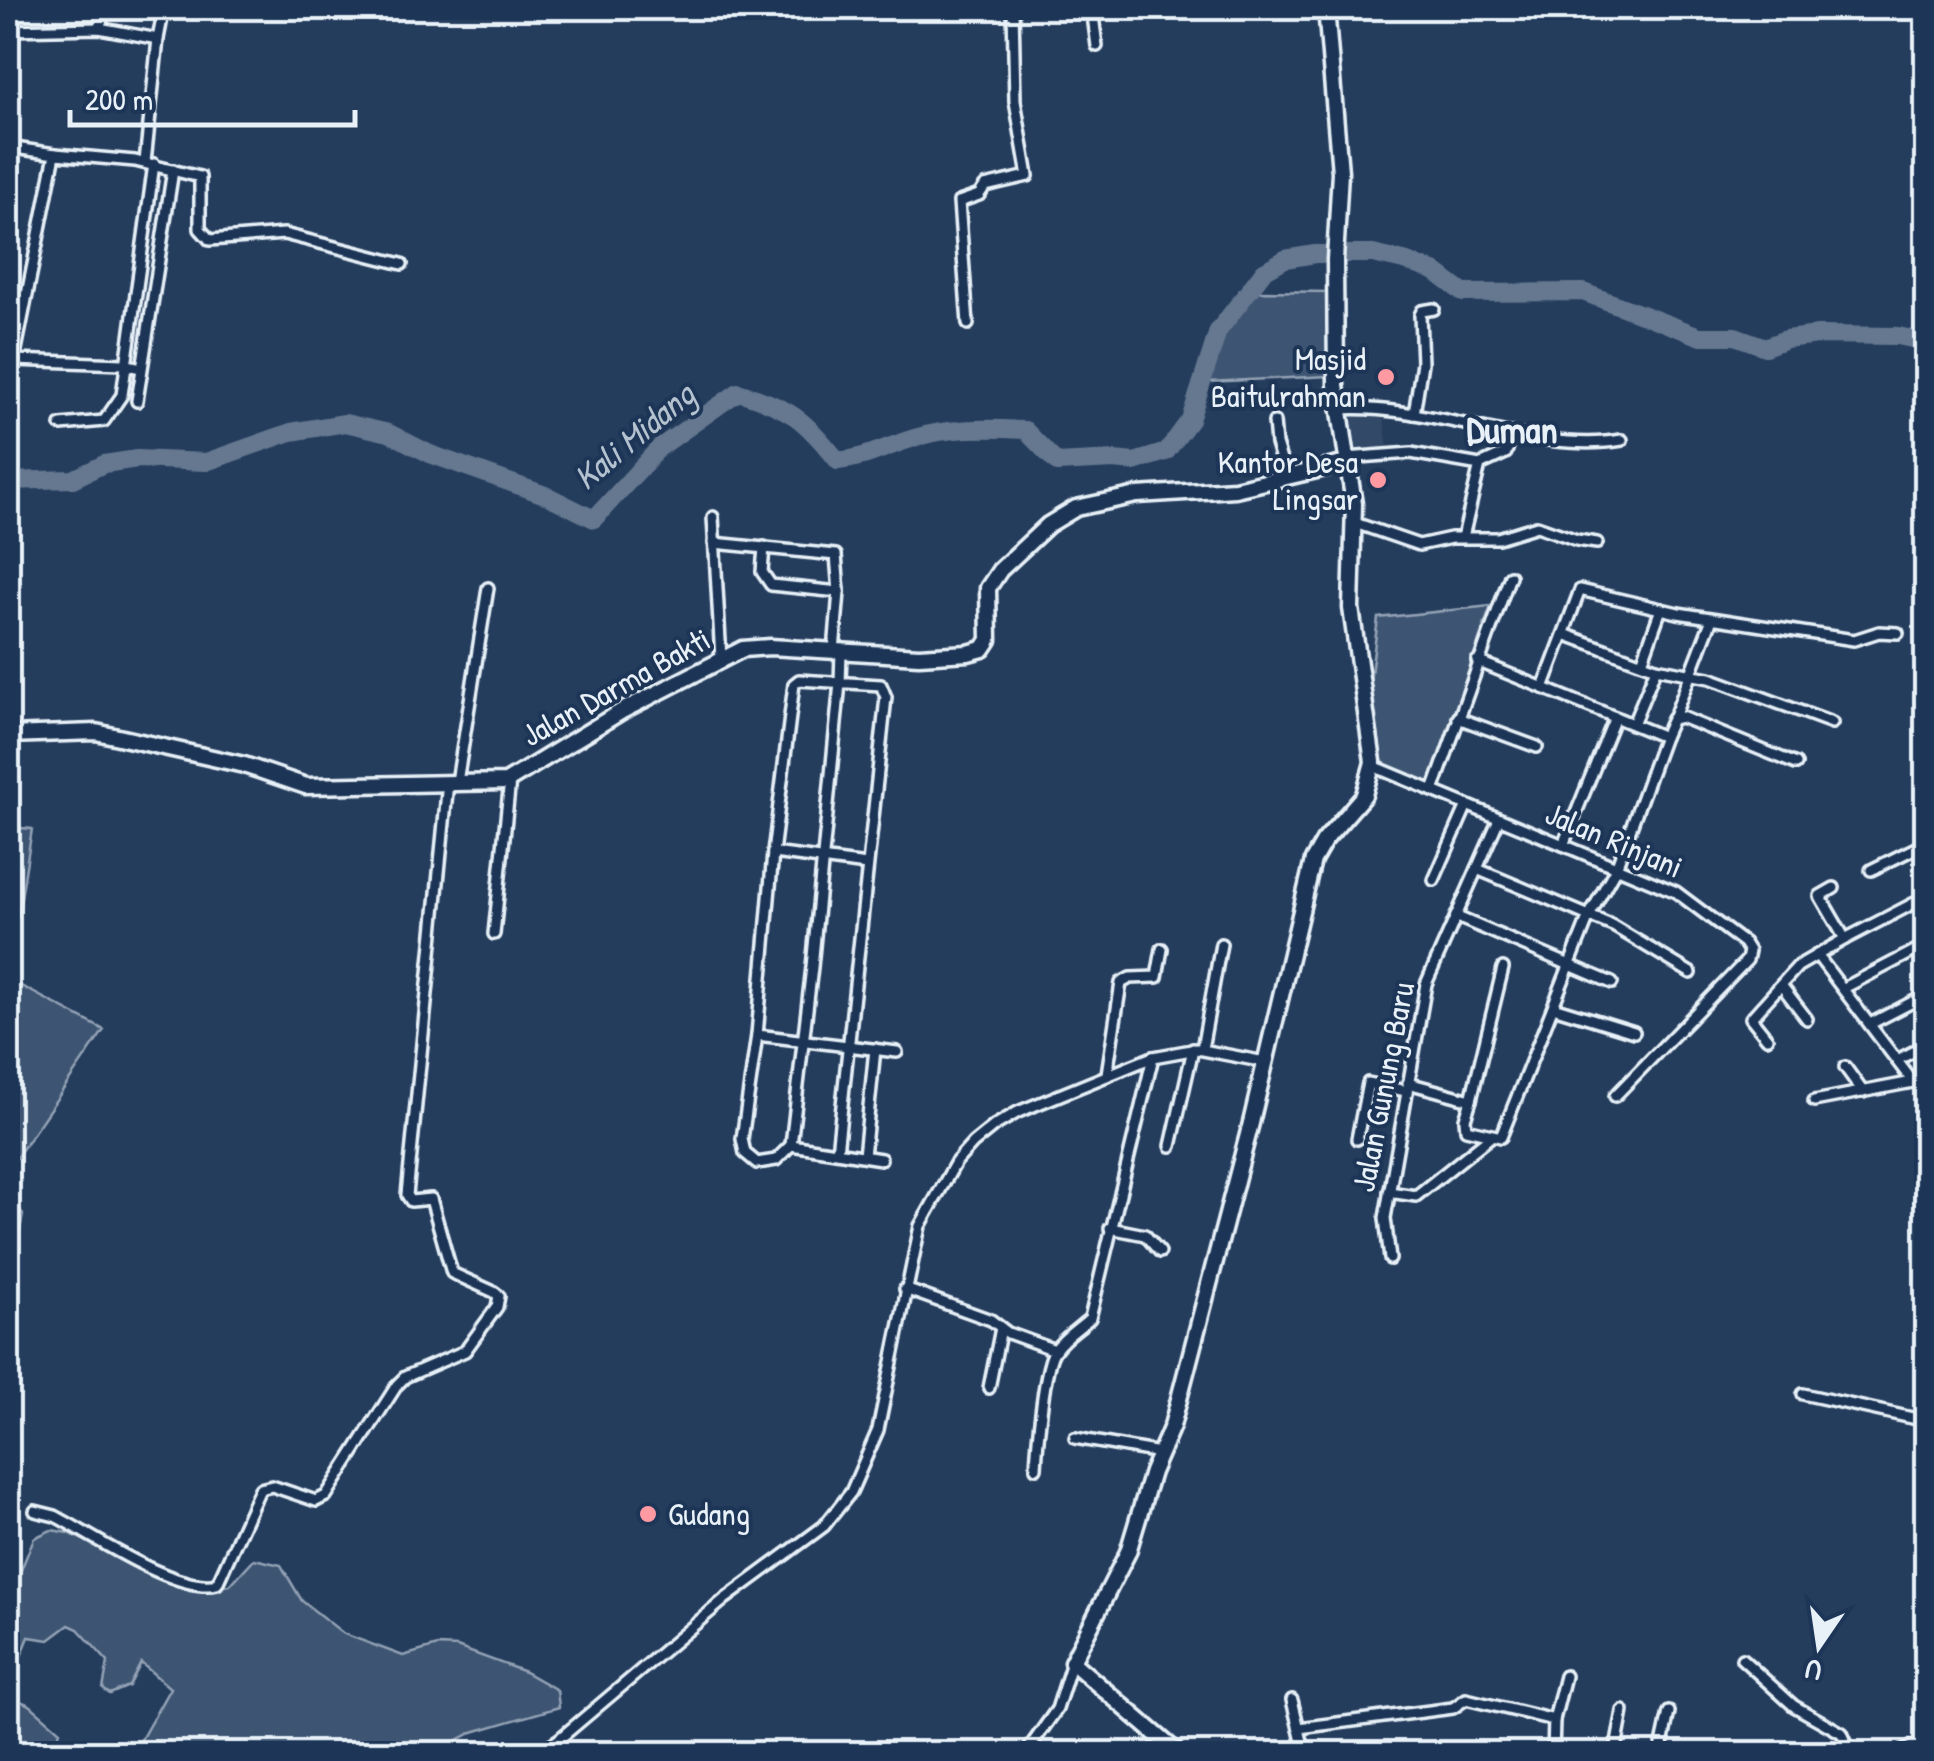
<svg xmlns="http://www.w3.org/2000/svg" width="1934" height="1761" font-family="'Patrick Hand',sans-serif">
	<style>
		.built { fill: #334a68 }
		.green { fill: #3e5472; stroke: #93a2b5; stroke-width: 2.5 }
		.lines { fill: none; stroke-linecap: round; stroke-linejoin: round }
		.river { stroke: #657890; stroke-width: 18 }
		.street-casing { stroke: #e8f1f8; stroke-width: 16 }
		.secondary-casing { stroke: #e8f1f8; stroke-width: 21 }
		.street { stroke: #1d3557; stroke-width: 9 }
		.secondary { stroke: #1d3557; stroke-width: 14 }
		.poi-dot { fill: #ff9aa2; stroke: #1d3557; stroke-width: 4 }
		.labels { text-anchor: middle; stroke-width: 8; stroke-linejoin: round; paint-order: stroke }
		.poi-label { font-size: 32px; fill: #e8f1f8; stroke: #1d3557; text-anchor: end }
		.street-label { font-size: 32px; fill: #e8f1f8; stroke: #1d3557 }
		.water-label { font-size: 35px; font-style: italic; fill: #b4c1ce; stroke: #1d3557 }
		.quarter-label { font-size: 38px; font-weight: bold; fill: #e8f1f8; stroke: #1d3557 }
	</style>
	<rect width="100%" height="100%" fill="#253d5d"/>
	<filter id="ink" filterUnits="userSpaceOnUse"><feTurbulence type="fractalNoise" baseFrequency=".01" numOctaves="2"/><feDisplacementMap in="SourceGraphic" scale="20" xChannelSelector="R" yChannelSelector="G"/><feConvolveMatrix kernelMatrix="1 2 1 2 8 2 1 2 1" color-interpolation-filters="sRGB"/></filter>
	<g filter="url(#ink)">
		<path class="built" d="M1347 414 1384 419 1389 456 1353 454Z"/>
		<g class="green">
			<path d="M1256 291 1329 292V376L1208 382 1223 331Z"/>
			<path d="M1491 606 1428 788 1383 766 1370 682 1378 618Z"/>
			<path d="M8 827 32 829 18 917 8 919Z"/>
			<path d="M8 979 104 1030 8 1170Z"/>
			<path d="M8 1189 23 1215 8 1289Z"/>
			<path d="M51 1530 69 1533 190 1591 230 1585 254 1559 281 1565 302 1601 344 1634 403 1656 438 1646 457 1647 525 1672 557 1690 559 1707 473 1732 433 1753H137L138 1745 170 1688 141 1663 129 1686 110 1694 103 1689 108 1662 78 1629 69 1625 49 1640 29 1637 15 1671 8 1678V1588L21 1570 34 1538Z"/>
			<path d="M8 1696 30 1705 60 1731 54 1745 46 1751 18 1746 13 1753H8Z"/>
		</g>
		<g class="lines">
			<path class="river" d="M8 481 73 479 104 464 137 459 206 462 291 432 345 423 389 433 430 454 548 496 594 519 659 448 738 392C791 408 804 419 838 461 870 457 885 447 914 438 950 427 987 428 1025 430L1057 463 1114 460 1134 462 1166 452 1190 420 1218 331 1264 271 1285 259 1315 254H1373L1404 261 1434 271 1463 293 1583 292 1699 336H1735L1765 347 1786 339 1818 335 1898 336 1926 342"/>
			<g class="street-casing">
				<g id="street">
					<path d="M1092 8 1097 46"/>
					<path d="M99 28 106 8"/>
					<path d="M8 30 99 28 158 39 145 162"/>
					<path d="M158 39 164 8"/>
					<path d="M8 147 55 154 14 360 123 364 141 368"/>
					<path d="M55 154 135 161 200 177V229L210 240 284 234 402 264"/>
					<path d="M8 292 26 297"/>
					<path d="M968 324 959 202 979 195 985 186 1028 176 1015 101 1013 8"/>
					<path d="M137 401 173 170"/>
					<path d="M1338 409C1430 402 1532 455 1622 440"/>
					<path d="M1414 414 1422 363 1420 315 1422 311 1434 309"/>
					<path d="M1274 422 1276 444 1286 476"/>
					<path d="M61 425 104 421 122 395 154 164"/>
					<path d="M1346 458 1411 453 1480 465"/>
					<path d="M713 517 721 659"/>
					<path d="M1355 523 1419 545 1451 538H1498L1537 526 1577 540 1597 543"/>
					<path d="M1463 537 1480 465 1506 453 1512 433"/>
					<path d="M714 543 836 555 839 592 834 651"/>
					<path d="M764 547 762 572 771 585 839 592"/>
					<path d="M1564 634 1656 668 1710 678 1832 723"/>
					<path d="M1477 661 1664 737 1672 719 1681 717 1796 764"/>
					<path d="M1642 662 1661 609"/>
					<path d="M1543 688 1580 590 1678 613 1854 640 1879 632 1898 633"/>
					<path d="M1674 717 1712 619"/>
					<path d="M1458 718 1537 747"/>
					<path d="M1633 724 1656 668"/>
					<path d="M1373 766 1676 892 1744 943 1749 951 1747 960 1615 1096"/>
					<path d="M457 782 488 588"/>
					<path d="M1433 791 1510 576"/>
					<path d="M1563 845 1615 717"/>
					<path d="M773 853 867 865"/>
					<path d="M1477 869 1613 926 1691 973"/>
					<path d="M1871 870 1926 843"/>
					<path d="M1434 880 1467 805"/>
					<path d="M1834 888 1820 896 1845 939 1926 897"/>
					<path d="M1457 917 1612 983"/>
					<path d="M494 934 510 780"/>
					<path d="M1817 955 1913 1082"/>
					<path d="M1781 985 1807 1019"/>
					<path d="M1844 988 1926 945"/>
					<path d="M1553 1007 1634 1032"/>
					<path d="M1870 1024 1926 995"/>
					<path d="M757 1035 897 1052"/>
					<path d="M1767 1038 1751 1018 1798 966 1845 939"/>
					<path d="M1202 1049 1221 944"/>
					<path d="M1897 1060 1926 1045"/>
					<path d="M1845 1067 1863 1092"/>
					<path d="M1107 1074 1121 983 1130 978 1157 977 1162 949"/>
					<path d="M1408 1083 1471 1100 1503 968"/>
					<path d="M1471 1100 1465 1119 1466 1129 1501 1137 1589 916 1616 868 1664 737"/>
					<path d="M1814 1101 1913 1082 1926 1083"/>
					<path d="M1357 1139 1368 1083 1406 1091"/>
					<path d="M791 1145 881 1159"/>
					<path d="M1171 1146 1193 1049"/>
					<path d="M837 1152 886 697 881 685 799 680 794 684 773 853 757 1035 742 1139 745 1153 757 1163 776 1160 791 1145 812 967 840 683 841 652"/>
					<path d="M864 1156 875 1049"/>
					<path d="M1389 1192 1416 1196 1490 1137"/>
					<path d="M1110 1228 1145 1235 1160 1252"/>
					<path d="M1390 1259 1385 1218 1426 984 1499 819"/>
					<path d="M905 1289 991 1320 1008 1333 1055 1350"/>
					<path d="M989 1388 1001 1328"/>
					<path d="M1803 1394 1926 1421"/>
					<path d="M1075 1438 1160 1453"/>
					<path d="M1036 1468C1037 1446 1044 1365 1055 1350 1065 1336 1078 1329 1090 1318L1153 1057"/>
					<path d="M35 1511 55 1516C92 1535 177 1594 217 1584L260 1489 272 1486 316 1501 326 1496 397 1385 405 1377 465 1351 497 1307 499 1296 494 1292 452 1273 431 1199 411 1201 407 1195 448 782"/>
					<path d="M1742 1659 1794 1706 1842 1733 1851 1754"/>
					<path d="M1292 1700 1305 1754"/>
					<path d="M1299 1728 1453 1708 1466 1699 1554 1720"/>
					<path d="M537 1754 558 1740 725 1599 824 1526 851 1492 878 1430 920 1226 956 1162 973 1143 994 1126 1018 1112 1153 1057 1197 1049 1265 1062"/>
					<path d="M1025 1754 1057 1709 1072 1662"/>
					<path d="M1553 1754 1554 1720 1565 1676"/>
					<path d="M1615 1754 1623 1711"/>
					<path d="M1660 1754 1669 1712"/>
				</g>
			</g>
			<g class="secondary-casing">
				<g id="secondary">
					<path d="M8 735 96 732 244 765 306 786 506 782 622 711 743 649 770 647 919 656 968 653 983 649 989 640 988 588 1000 570 1048 525 1076 508 1137 495 1235 489 1347 463"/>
					<path d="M1179 1754 1072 1662 1128 1552 1152 1472 1172 1426 1251 1123 1313 860 1324 841 1364 795 1373 762 1351 608 1354 504 1336 385 1335 260 1340 172 1326 8"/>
					<path d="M1901 1754 1926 1743"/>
				</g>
			</g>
			<use href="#street" class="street"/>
			<use href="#secondary" class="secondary"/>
		</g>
	</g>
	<g class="poi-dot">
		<circle cx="1386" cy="377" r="10"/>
		<circle cx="1378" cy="480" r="10"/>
		<circle cx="648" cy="1514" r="10"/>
	</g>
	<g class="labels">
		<g class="poi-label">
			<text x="1366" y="370">Masjid<tspan x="1366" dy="37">Baitulrahman</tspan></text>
			<text x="1358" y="473">Kantor Desa<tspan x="1358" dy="37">Lingsar</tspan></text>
			<text x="668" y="1525" text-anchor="start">Gudang</text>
		</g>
		<g class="street-label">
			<text transform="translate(616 687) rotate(-29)" y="11">Jalan Darma Bakti</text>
			<text transform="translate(1614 840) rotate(23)" y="11">Jalan Rinjani</text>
			<text transform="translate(1383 1087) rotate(-79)" y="11">Jalan Gunung Baru</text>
		</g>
		<g class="water-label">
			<text transform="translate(634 436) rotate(-40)" y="12">Kali Midang</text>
		</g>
		<g class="quarter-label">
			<text x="1512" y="443">Duman</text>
		</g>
	</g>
	<rect width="1934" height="1761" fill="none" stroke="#1d3557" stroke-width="40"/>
	<rect x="20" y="20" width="1894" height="1721" fill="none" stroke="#e8f1f8" stroke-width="4" filter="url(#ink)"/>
	<g transform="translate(1819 1646) rotate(193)" stroke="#1d3557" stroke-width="8" paint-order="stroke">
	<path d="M0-8L18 38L0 25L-18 38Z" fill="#e8f1f8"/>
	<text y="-15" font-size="28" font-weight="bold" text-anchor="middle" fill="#e8f1f8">U</text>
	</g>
	<path d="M70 110v15h285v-15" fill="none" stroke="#e8f1f8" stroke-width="5"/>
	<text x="85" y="110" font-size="30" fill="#e8f1f8" stroke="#1d3557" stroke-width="8" paint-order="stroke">200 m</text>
</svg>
